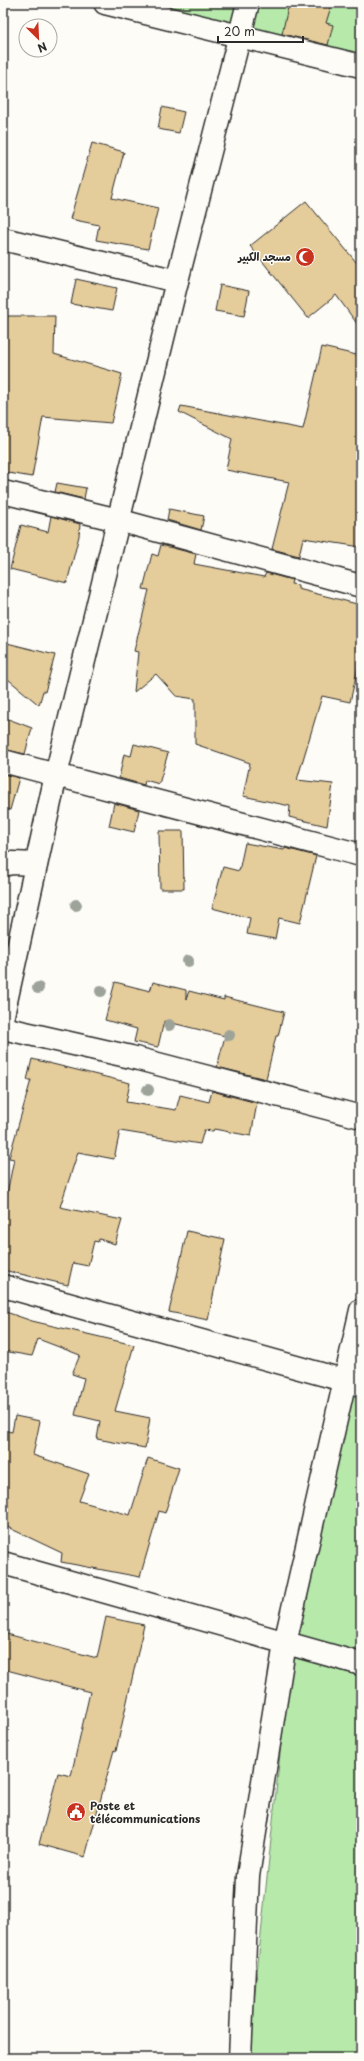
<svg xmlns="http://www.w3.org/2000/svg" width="364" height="2061" font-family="'Playpen Sans','Playpen Sans Arabic',sans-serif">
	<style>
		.green { fill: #b6e9aa; stroke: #708a6a }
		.building { fill: #e5cc9b; stroke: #2b2b2b }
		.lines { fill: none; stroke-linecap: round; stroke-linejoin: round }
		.street-casing { stroke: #2b2b2b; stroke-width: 25 }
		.secondary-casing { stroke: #2b2b2b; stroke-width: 25 }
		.primary-casing { stroke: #2b2b2b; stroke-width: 25 }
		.street { stroke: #fdfcf7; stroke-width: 22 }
		.secondary { stroke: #fdfcf7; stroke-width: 22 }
		.primary { stroke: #fdfcf7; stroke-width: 22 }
		.tree { fill: #9da398 }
		.labels { text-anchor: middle; stroke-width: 3; stroke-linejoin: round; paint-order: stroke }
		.poi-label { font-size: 11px; font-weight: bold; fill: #2b2b2b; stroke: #fdfcf7; text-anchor: end }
	</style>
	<rect width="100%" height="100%" fill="#fdfcf7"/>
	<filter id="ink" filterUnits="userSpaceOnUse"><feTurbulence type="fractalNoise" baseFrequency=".025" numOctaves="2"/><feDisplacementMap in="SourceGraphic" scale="8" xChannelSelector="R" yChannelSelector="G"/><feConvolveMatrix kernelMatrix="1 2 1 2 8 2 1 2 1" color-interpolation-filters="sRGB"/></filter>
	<g filter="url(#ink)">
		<g class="green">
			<path d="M102 3H361V67Z"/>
			<path d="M361 1315V2058H248L296 1602Z"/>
		</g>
		<g class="building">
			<path d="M289 3H332L326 23 333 25 328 45 282 34Z"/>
			<path d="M162 107 184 112 179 133 158 129Z"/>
			<path d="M92 143 124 152 112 198 158 208 148 249 96 240 99 225 70 219Z"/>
			<path d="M306 201 361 268V329L336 295 308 318 250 246Z"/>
			<path d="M76 279 117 288 112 311 71 304Z"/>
			<path d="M220 285 249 291 244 316 215 311Z"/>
			<path d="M3 316H55L54 354 122 374 111 423 43 417 32 477 3 472Z"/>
			<path d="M322 347 361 356V547L303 538 299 556 272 549 289 482 226 470 232 439 179 412 181 406 303 429Z"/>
			<path d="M57 483 86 488 84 499 55 492Z"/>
			<path d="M169 509 204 516 201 530 167 520Z"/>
			<path d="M51 516 80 524 79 536 67 583 10 569 21 525 48 532Z"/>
			<path d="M161 545 196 554 194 564 264 577 266 573 292 580 291 584 298 585V589L361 605V654L350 702 322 696 297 780 333 784 327 826 289 817 290 806 243 796 250 763 195 744V699L176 696 156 674 134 692 138 652 134 651 149 590 143 589 152 554 158 556Z"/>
			<path d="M7 643 55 655 45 692 43 691 39 705 3 675V658Z"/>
			<path d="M3 717 32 728 25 754 3 749Z"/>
			<path d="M134 744 168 753 159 784 145 780 144 785 119 778 124 754 131 756Z"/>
			<path d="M3 774 19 778 10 810 3 809Z"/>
			<path d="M114 803 139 810 134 832 109 826Z"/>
			<path d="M159 831H183L184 889H160Z"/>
			<path d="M245 843 284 850 285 848 316 856 300 923 279 918 275 939 247 934 250 918 212 908 223 867 239 871Z"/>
			<path d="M115 982 150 991 153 982 186 990V999L189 991 224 1000V997L284 1012 278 1036H276L266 1079 217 1067 225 1036 164 1021 158 1047 134 1042 137 1029 105 1020Z"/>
			<path d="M32 1059 130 1083 126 1102 176 1110 180 1095 209 1102 212 1091 257 1103 251 1136 214 1129 213 1131 204 1130 200 1144 120 1131 114 1159 78 1152 60 1207 122 1220 115 1244 99 1239 98 1242 94 1241 88 1266 73 1263 68 1285 3 1270V1213L14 1159 9 1158 31 1080H27Z"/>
			<path d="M187 1231 225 1239 208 1320 169 1312Z"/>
			<path d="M3 1311 32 1321 134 1345 115 1411 150 1418 145 1448 97 1439 100 1421 75 1415 84 1378 72 1374 80 1355 38 1339 32 1356 3 1351Z"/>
			<path d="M15 1416 40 1421 33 1455 89 1474 79 1501 130 1515 148 1458 179 1468 165 1513 159 1511 140 1577 61 1562 62 1553 3 1525V1430L12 1432Z"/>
			<path d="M106 1617 144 1625 116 1751 114 1750 85 1857 39 1844 58 1773 71 1776 90 1692 3 1669V1633L97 1658Z"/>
		</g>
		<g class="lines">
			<g class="street-casing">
				<g id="street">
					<path d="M3 239 177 281"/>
					<path d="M3 492 118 520 361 586"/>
					<path d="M3 761 361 855"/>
					<path d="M3 865 12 863 36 864"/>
					<path d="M3 1015 56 775 177 281 248 3"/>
					<path d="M3 1028 131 1057 361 1117"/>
					<path d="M3 1286 361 1385"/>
					<path d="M3 1563 361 1664"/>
				</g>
			</g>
			<g class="secondary-casing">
				<path id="secondary" d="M105 3 361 66"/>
			</g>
			<g class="primary-casing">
				<path id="primary" d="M240 2058 248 1876 285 1643 361 1310"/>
			</g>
			<use href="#street" class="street"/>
			<use href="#secondary" class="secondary"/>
			<use href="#primary" class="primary"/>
		</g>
		<g class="tree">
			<circle cx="76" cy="905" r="6"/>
			<circle cx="188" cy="961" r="6"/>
			<circle cx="38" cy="988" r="6"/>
			<circle cx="101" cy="991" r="6"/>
			<circle cx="169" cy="1025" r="6"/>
			<circle cx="229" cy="1035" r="6"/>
			<circle cx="148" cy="1090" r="6"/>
		</g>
	</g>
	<defs>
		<g id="mosque-disc" transform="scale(1)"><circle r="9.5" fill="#c8321e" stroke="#fdfcf7"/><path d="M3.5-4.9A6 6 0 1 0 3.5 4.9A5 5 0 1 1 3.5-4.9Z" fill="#fff"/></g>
		<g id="civic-disc" transform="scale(1)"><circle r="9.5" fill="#c8321e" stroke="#fdfcf7"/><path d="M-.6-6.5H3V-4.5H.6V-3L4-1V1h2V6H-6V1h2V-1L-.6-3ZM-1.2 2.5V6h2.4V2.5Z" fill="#fff"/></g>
	</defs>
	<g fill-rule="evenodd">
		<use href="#mosque-disc" x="305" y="257"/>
		<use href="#civic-disc" x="76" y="1812"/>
	</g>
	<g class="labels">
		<g class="poi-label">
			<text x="291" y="261">مسجد الكبير</text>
			<text x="90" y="1810" text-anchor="start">Poste et<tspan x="90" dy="13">télécommunications</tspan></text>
		</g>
	</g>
	<rect width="364" height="2061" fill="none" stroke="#fdfcf7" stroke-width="16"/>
	<rect x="8" y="8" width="348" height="2045" fill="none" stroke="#2b2b2b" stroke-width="1.5" filter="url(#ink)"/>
	<g transform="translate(38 38) rotate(156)"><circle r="19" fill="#fdfcf7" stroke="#a9a8a5"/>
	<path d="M0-3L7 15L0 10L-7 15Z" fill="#c8321e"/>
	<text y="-6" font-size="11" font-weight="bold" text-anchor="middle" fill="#2b2b2b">N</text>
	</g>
	<path d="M218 36v6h85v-6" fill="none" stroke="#2b2b2b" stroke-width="2"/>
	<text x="224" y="36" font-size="12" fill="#2b2b2b" stroke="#fdfcf7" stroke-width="3" paint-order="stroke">20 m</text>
</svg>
